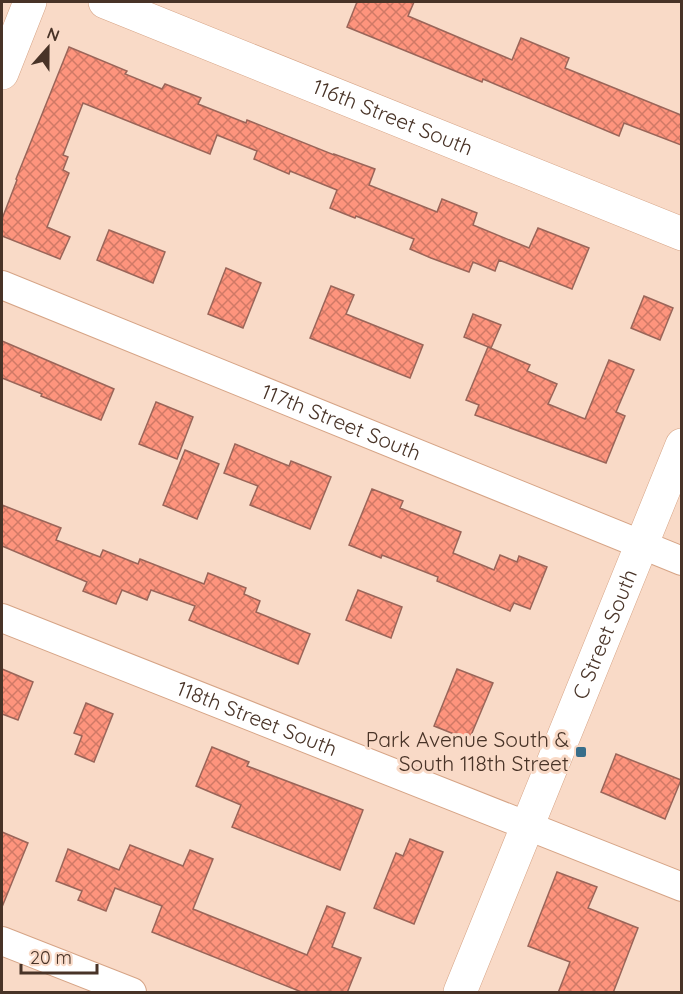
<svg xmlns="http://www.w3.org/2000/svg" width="683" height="994" font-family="Quicksand,sans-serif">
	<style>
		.building { fill: url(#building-cross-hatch); stroke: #9a6559; stroke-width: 1.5 }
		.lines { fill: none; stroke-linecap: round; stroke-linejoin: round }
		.minor-casing { stroke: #d6a486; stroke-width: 30 }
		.tertiary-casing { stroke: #d6a486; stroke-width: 34 }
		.secondary-casing { stroke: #d6a486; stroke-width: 34 }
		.minor { stroke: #fff; stroke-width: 28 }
		.tertiary { stroke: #fff; stroke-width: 33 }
		.secondary { stroke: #fff; stroke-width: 33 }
		.poi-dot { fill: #386e8a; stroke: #f9dac7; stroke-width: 2 }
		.labels { text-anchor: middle; stroke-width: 6; stroke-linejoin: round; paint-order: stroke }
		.street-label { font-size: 21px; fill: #483327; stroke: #f9dac7 }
		.poi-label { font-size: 21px; fill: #483327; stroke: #f9dac7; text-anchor: end }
	</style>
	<defs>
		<pattern id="building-cross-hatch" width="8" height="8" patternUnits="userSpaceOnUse" patternTransform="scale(1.5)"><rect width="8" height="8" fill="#fe947d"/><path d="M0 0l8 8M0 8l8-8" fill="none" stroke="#d07966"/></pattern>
	</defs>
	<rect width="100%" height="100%" fill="#f9dac7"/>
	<g class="building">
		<path d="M357 2H414L408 16 512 60 521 38 569 58 565 68 681 115V145L624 123 619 136 483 79 482 82 347 27Z"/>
		<path d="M69 47 127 71 125 74 162 89 165 84 201 98 198 104 246 123 247 120 334 155V154L375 169 369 185 437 212 442 199 477 213 473 225 529 248 538 228 589 248 572 289 499 260 495 271 473 262 469 272 431 258 410 249 414 239 356 216 355 218 330 208 337 190 290 171 289 174 254 159 257 151 217 135 210 154 83 103 63 155 68 157 63 170 69 173 47 227 70 237 60 259 2 236V219L17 180 16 179Z"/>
		<path d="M109 230 165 252 153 283 97 260Z"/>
		<path d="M226 268 261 283 243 328 208 314Z"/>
		<path d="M331 286 354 295 346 314 423 345 410 378 310 338Z"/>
		<path d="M644 296 673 308 660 340 631 328Z"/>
		<path d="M473 314 501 325 491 348 464 337Z"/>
		<path d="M2 341 114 389 101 420 41 396 42 394 2 378Z"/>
		<path d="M488 347 530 365 527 371 557 384 548 404 585 419 609 360 634 370 616 412 625 416 606 463 475 415 479 405 466 400Z"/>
		<path d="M156 402 193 417 177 459 139 444Z"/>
		<path d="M235 444 289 466 291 461 331 477 310 529 250 505 258 486 224 473Z"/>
		<path d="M185 450 219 464 197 519 163 505Z"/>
		<path d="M372 489 403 501 400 508 461 532 453 553 494 570 500 555 517 562 519 556 547 567 530 609 514 603 510 611 437 581 438 577 382 555 381 558 349 545Z"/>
		<path d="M2 505 61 528 56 540 100 557 103 550 138 564 140 559 204 584 208 573 246 588 244 594 260 601 256 612 310 634 298 664 189 620 195 606 151 590 147 600 122 590 116 604 83 591 87 582 2 546Z"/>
		<path d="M358 590 402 607 391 638 346 620Z"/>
		<path d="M2 669 33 682 18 720 2 714Z"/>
		<path d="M457 669 493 683 469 740 434 726Z"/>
		<path d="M86 703 113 714 94 762 75 754 82 736 74 733Z"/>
		<path d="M212 747 249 762 247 766 363 810 340 870 232 827 241 805 196 786Z"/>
		<path d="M616 754 681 780 665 819 601 792Z"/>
		<path d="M2 832 28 843 2 907Z"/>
		<path d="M410 839 443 852 414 924 374 908 396 853 403 856Z"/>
		<path d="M130 845 183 866 190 850 213 859 193 909 307 955 327 906 345 913 332 947 361 958 347 993H304L152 932 162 906 115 888 106 911 78 900 82 891 56 881 68 849 119 870Z"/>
		<path d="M557 872 597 887 588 908 638 928 613 993H558L570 962 528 946Z"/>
	</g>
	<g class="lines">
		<g class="minor-casing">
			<g id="minor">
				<path id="s1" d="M2 285 682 561"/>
				<path id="s2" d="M2 618 682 887"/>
				<path d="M2 941 132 992"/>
			</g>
		</g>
		<g class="tertiary-casing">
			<g id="tertiary">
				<path id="s3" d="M105 2 682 234"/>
				<path d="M2 73 30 2"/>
			</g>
		</g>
		<g class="secondary-casing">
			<g id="secondary">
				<path id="s4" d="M460 992 682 445"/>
			</g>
		</g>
		<use href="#minor" class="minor"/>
		<use href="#tertiary" class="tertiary"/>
		<use href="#secondary" class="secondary"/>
	</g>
	<rect class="poi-dot" x="575" y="746" width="12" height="12" rx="3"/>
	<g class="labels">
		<g class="street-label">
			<text dy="7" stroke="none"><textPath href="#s3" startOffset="310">116th Street South</textPath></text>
			<text dy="7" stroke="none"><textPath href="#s1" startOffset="366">117th Street South</textPath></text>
			<text dy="7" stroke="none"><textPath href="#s4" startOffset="386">C Street South</textPath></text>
			<text dy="7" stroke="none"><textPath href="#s2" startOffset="274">118th Street South</textPath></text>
		</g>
		<g class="poi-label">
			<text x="569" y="747">Park Avenue South &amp;<tspan x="569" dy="24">South 118th Street</tspan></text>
		</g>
	</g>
	<rect width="683" height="994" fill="none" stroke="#483327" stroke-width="6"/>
	<g transform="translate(48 48) rotate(21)" stroke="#f9dac7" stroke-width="4.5" paint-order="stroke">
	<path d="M0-4.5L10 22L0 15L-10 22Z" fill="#483327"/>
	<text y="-9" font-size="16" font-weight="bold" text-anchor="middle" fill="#483327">N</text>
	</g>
	<path d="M21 964v9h76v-9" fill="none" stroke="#483327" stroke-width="3"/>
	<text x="30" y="964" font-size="18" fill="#483327" stroke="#f9dac7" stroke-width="4.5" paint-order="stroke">20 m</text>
</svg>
